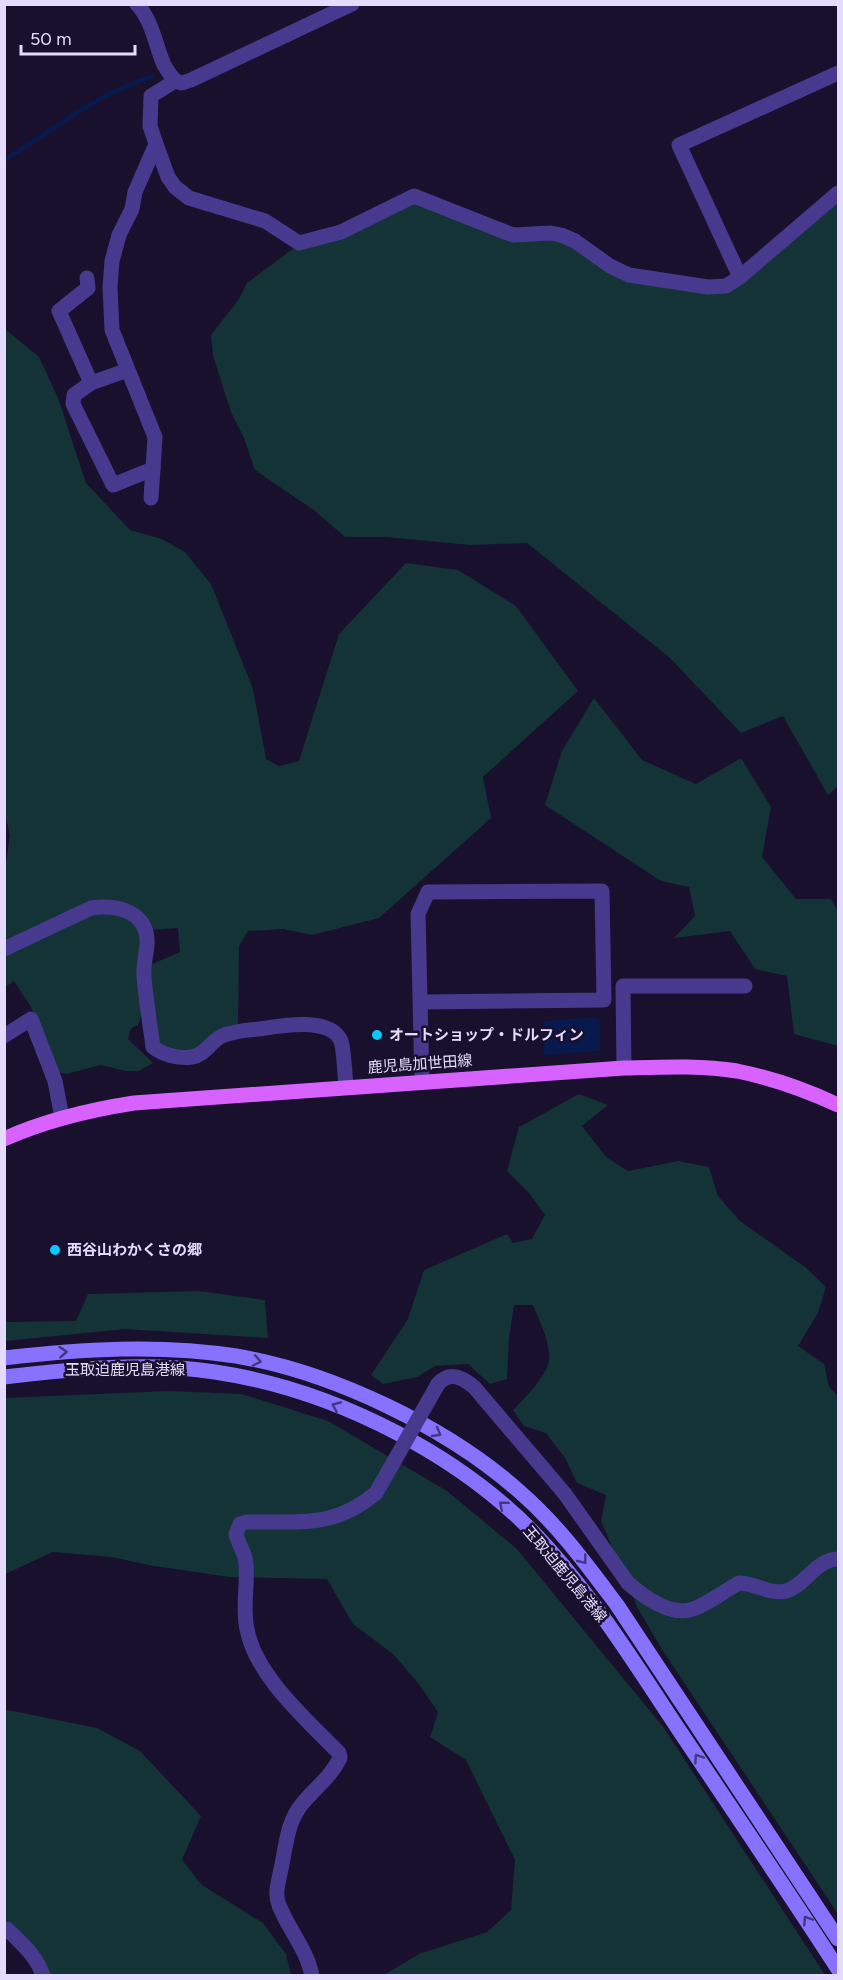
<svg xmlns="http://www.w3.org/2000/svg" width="843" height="1980" font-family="Figtree,'Noto Sans JP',sans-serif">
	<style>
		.green { fill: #133336 }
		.water { fill: #08194d }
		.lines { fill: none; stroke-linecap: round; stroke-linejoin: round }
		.stream { stroke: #08194d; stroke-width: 4.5 }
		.minor { stroke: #47398d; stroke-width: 15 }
		.secondary { stroke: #8772ff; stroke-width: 15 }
		.primary { stroke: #d862ff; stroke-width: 15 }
		.minor-bridge { stroke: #47398d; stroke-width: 15 }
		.oneway { stroke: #443780 }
		.poi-dot { fill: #07c8ff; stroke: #18102c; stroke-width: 2 }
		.labels { text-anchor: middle; stroke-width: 5; stroke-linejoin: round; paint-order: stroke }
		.poi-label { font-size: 15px; font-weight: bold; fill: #e4dbff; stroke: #18102c; text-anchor: start }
		.street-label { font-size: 15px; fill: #e4dbff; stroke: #18102c }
	</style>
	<rect width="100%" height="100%" fill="#18102c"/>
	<g class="green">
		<path d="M838 197V786L828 795 783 716 741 733 670 658 527 543 470 545 386 537H345L315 511 255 470 244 438 231 412 213 356 211 335 239 299 247 283 294 248 414 200 556 239 573 245 616 274 717 293Z"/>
		<path d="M5 329 39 357 58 398 86 483 130 530 162 539 185 552 211 584 253 689 266 759 279 766 299 761 339 634 406 563 458 570 516 606 578 691 483 777 491 818 379 918 312 935 283 929 248 931 239 946 238 1027 200 1051H166L156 1043 150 965 180 952 178 928 150 930 115 902 5 947 4 878 10 835 4 810Z"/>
		<path d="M594 698 642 760 696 784 741 758 771 807 762 857 796 899H831L838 911V1046L794 1034 787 976 755 969 730 931 674 938 695 916 689 887 661 881 545 805 562 751Z"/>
		<path d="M110 910 137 922 143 940 140 964 141 1016 138 1025 131 1028 128 1039 153 1063 139 1071H126L101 1065 66 1074 58 1072 31 1007 14 981 5 987 4 954 70 921Z"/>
		<path d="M579 1094 608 1105 582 1126 606 1157 628 1171 678 1161 709 1167 718 1196 740 1221 805 1267 826 1287 818 1313 798 1346 824 1364 829 1387 838 1396V1914L663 1651 638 1609 601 1521 606 1495 577 1483 565 1458 546 1433 524 1426 513 1410C523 1400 548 1375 549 1360 550 1342 540 1322 533 1305H514L509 1338 507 1379 490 1384 468 1364 435 1366 417 1377 383 1384 371 1375 408 1319 424 1270 507 1234 513 1243 532 1239 545 1215 529 1193 507 1171 519 1127Z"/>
		<path d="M198 1291 265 1300 268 1338 125 1329 5 1341V1322L76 1321 88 1294Z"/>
		<path d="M169 1391 242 1394 328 1421 447 1491 517 1549 664 1728 825 1975H384L419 1954 487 1932 511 1910 515 1860 466 1760 430 1737 438 1712 418 1683 393 1654 353 1624 327 1579 230 1577 154 1566 111 1557 53 1552 5 1574 4 1398Z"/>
		<path d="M8 1710 97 1728 140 1751 201 1816 182 1860 202 1885 263 1923 286 1954 291 1975H35L26 1949 5 1919 4 1712Z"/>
	</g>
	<path class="water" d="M596 1017 600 1020V1051L544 1055V1021Z"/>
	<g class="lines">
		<path class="stream" d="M4 160C51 132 100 91 152 77"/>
		<g class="minor">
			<path d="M137 4C153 22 155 44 164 65 167 70 171 76 175 81"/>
			<path d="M156 144 168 177 175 187 189 198 265 221 299 243 341 232 414 196 513 235 551 233 561 235 575 241 610 266 629 275 708 287 726 286 740 277 838 193"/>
			<path d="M740 277 679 145 838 73"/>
			<path d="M87 278 88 288 59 311 91 383"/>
			<path d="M128 370 91 383 74 395 73 404 113 485 153 469 155 437 112 330 110 287 112 261 119 235 132 209 135 192 156 144 150 126 151 96 175 81 182 83 191 80 352 4"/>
			<path d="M151 498 153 469"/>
			<path d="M4 949 91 908C118 904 149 912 147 945 146 956 143 966 144 977 146 1001 150 1024 153 1047 163 1055 179 1059 192 1057 205 1055 211 1041 222 1036 233 1031 247 1030 259 1029 279 1026 330 1016 341 1041 344 1050 345 1076 346 1087"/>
			<path d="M421 1002 604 1000 602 891 428 892 418 914 422 1082"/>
			<path d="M4 1036 31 1019 55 1081 62 1118"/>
			<path d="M624 1068 623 986H745"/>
			<path d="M438 1384C450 1371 462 1377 474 1387L565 1494 628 1583C643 1596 671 1617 693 1609 708 1604 724 1591 739 1583 755 1583 770 1595 786 1591 805 1586 816 1559 838 1559"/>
			<path d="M7 1929C21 1943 37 1956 43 1976"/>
			<path d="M312 1976C307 1949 288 1929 279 1905 274 1894 279 1880 281 1869 286 1846 287 1822 302 1804 315 1788 331 1777 340 1758L339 1753C307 1720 255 1675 247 1629 242 1607 248 1586 246 1564 246 1554 238 1544 236 1534L240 1524 247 1522C299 1521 333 1529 376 1493"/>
		</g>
		<g class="secondary">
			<path d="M4 1358C81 1349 160 1344 236 1356 332 1372 447 1427 520 1492 558 1525 587 1565 617 1605L838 1939"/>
			<path d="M4 1377C74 1369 146 1361 215 1372 336 1390 467 1457 548 1548 599 1605 639 1670 681 1733 734 1812 787 1890 838 1969"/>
		</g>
		<path class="primary" d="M4 1139C46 1120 89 1110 134 1103L624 1068C662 1067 700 1065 737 1071 772 1078 806 1090 838 1105"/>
		<path class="minor-bridge" d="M376 1493 438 1384"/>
	</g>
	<defs><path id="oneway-chevron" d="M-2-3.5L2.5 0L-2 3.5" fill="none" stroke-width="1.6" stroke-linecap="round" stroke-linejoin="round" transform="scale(1.5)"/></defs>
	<g class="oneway">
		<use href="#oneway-chevron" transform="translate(63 1352) rotate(-4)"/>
		<use href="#oneway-chevron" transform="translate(257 1361) rotate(12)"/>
		<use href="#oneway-chevron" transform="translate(336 1406) rotate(-157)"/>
		<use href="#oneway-chevron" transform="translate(437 1433) rotate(30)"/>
		<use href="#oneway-chevron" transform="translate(503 1505) rotate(-140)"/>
		<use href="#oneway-chevron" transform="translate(583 1560) rotate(52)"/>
		<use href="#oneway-chevron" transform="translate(698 1758) rotate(-124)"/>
		<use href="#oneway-chevron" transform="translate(807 1920) rotate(-123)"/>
	</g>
	<g class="poi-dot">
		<circle cx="377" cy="1035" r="6"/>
		<circle cx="55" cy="1250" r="6"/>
	</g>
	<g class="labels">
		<g class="poi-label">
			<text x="389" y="1040">オートショップ・ドルフィン</text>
			<text x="67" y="1255">西谷山わかくさの郷</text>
		</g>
		<g class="street-label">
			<text transform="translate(420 1064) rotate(-4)" y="5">鹿児島加世田線</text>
			<text x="125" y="1375">玉取迫鹿児島港線</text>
			<text transform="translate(565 1574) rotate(50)" y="5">玉取迫鹿児島港線</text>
		</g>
	</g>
	<rect width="843" height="1980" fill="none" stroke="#e4dbff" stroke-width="12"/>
	<path d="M21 45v9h114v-9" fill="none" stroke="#e4dbff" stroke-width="3"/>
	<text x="30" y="45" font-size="18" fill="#e4dbff" stroke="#18102c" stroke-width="4.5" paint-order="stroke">50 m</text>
</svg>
